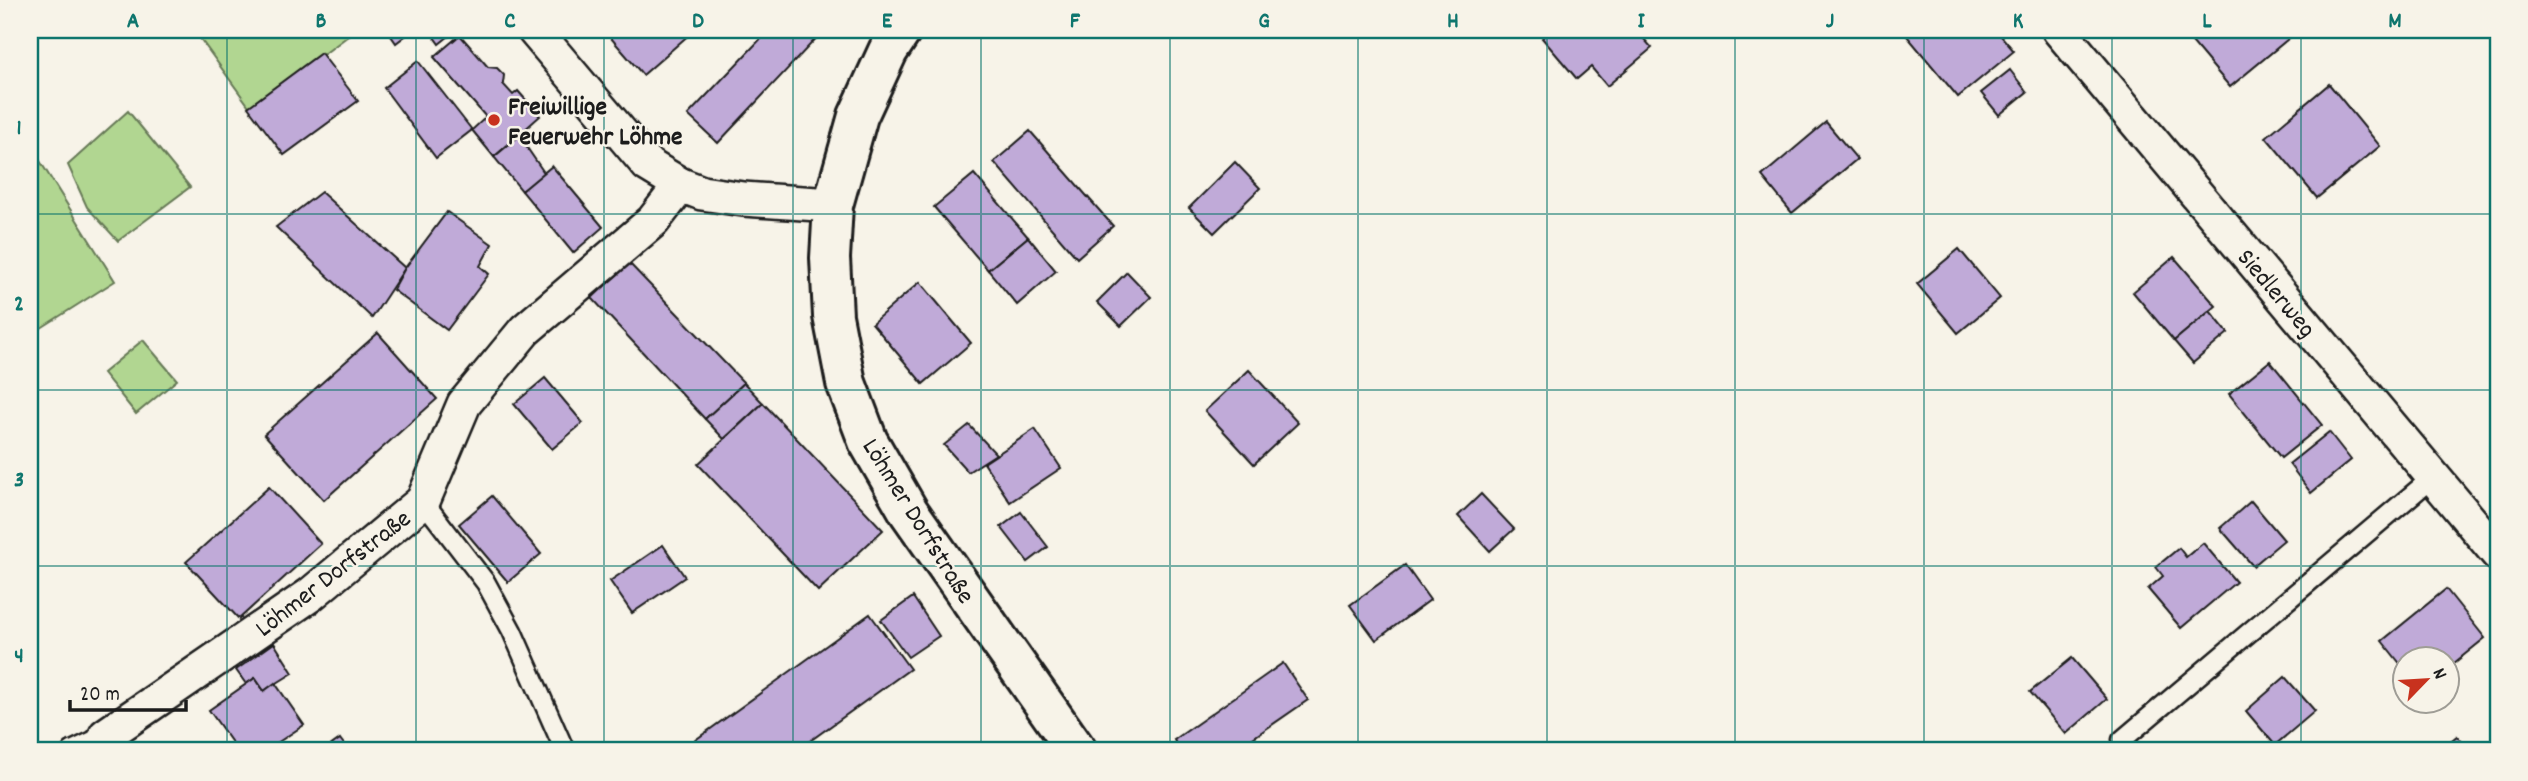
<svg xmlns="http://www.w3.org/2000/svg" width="2528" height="781" font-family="Dekko,sans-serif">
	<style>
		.green { fill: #b1d691; stroke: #667956; stroke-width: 2 }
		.building { fill: #c0aad8; stroke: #1c1c1c; stroke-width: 2 }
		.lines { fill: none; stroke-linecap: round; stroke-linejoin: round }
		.lane-casing { stroke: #1c1c1c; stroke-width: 23 }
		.street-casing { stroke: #1c1c1c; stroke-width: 38 }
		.secondary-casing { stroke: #1c1c1c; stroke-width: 44 }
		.lane { stroke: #f7f3e8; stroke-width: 18 }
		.street { stroke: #f7f3e8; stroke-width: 33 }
		.secondary { stroke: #f7f3e8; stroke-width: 38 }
		.grid { fill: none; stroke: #0f766e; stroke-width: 2; stroke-opacity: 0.55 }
		.poi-dot { fill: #c8321e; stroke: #f7f3e8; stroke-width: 2.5 }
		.labels { text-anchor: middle; stroke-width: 5; stroke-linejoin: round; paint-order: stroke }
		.poi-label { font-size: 26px; font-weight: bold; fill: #1c1c1c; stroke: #f7f3e8; text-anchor: start }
		.street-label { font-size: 26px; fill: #1c1c1c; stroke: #f7f3e8 }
		.neatline { fill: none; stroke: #0f766e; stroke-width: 2.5 }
		.grid-label { font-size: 23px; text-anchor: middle; font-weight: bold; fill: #0f766e }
	</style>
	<rect width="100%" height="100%" fill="#f7f3e8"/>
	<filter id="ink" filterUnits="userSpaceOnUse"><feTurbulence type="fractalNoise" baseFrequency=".0143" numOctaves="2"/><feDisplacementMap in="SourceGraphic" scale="14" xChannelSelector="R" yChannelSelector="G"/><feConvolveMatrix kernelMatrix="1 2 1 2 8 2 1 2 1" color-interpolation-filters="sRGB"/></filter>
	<g filter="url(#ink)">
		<g class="green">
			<path d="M194 30H356L251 109Z"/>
			<path d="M128 111 190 187 118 241 87 207 68 165Z"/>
			<path d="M30 145 115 281 30 335Z"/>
			<path d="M143 340 177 380 136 414 103 373Z"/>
		</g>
		<g class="building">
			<path d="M387 30H413L396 43Z"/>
			<path d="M429 30H453L454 32 439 44Z"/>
			<path d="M604 30H688L691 33 643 75Z"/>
			<path d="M769 30H824L718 143 688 115Z"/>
			<path d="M1551 30H1636L1652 48 1607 86 1591 67 1577 79 1542 38Z"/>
			<path d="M1902 30H1996L2014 51 1958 97Z"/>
			<path d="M2182 30H2291L2294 34 2230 87Z"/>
			<path d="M460 35 488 67 497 68 504 75 503 84 513 95 518 91 540 116 494 157 472 130 486 117 434 57Z"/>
			<path d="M321 53 358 101 284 155 248 107Z"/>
			<path d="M418 61 472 130 436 158 384 88Z"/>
			<path d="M2010 70 2027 92 1999 115 1981 93Z"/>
			<path d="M2329 84 2380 146 2317 198 2266 137Z"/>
			<path d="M1826 122 1857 159 1792 213 1762 176Z"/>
			<path d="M1030 131 1113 226 1077 258 994 162Z"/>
			<path d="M519 136 545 174 522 191 494 157Z"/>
			<path d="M1235 162 1260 188 1214 233 1189 208Z"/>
			<path d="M552 166 603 227 573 253 522 191Z"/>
			<path d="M974 174 1028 237 988 270 934 207Z"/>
			<path d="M321 192 405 268 372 318 276 227Z"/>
			<path d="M447 212 492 244 480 266 489 274 447 330 393 290 405 268Z"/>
			<path d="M1028 237 1056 271 1017 305 988 270Z"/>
			<path d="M1959 249 2000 298 1958 333 1917 284Z"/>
			<path d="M2174 257 2216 306 2174 341 2133 292Z"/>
			<path d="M629 263 744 383 705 419 592 298Z"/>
			<path d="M1127 272 1151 297 1121 326 1097 302Z"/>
			<path d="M920 282 971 343 923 384 872 323Z"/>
			<path d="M2210 311 2228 333 2193 363 2174 341Z"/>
			<path d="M378 333 437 399 324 500 264 434Z"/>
			<path d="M2270 361 2322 425 2281 458 2229 394Z"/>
			<path d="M1249 370 1298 423 1254 464 1205 411Z"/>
			<path d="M545 378 583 423 552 449 514 404Z"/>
			<path d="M744 383 763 403 724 439 705 419Z"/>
			<path d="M763 403 883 530 818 591 698 464Z"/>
			<path d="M969 425 996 454 968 472 944 445Z"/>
			<path d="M1035 429 1061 468 1010 502 984 463Z"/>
			<path d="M2329 432 2351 460 2311 493 2289 464Z"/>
			<path d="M269 487 321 544 239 619 186 562Z"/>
			<path d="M1481 494 1514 529 1490 551 1458 516Z"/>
			<path d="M492 496 541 554 508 582 459 524Z"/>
			<path d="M2251 501 2284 540 2253 566 2220 528Z"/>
			<path d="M1021 512 1048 547 1028 562 1001 527Z"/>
			<path d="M2203 543 2236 582 2181 628 2148 589 2163 576 2156 567 2179 548 2186 557Z"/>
			<path d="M663 545 685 577 632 613 610 581Z"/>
			<path d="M1405 565 1430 600 1376 640 1350 605Z"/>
			<path d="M2446 589 2485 638 2448 668V658H2406V671L2382 641Z"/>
			<path d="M913 597 939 636 908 657 881 620Z"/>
			<path d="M870 614 910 669 796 751H680Z"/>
			<path d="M274 643 293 673 264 691 255 678 246 684 236 670Z"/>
			<path d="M2072 658 2107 699 2066 734 2030 692Z"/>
			<path d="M1283 663 1308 700 1234 751H1181L1174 740Z"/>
			<path d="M2285 677 2315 711 2275 745 2246 711Z"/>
			<path d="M255 678 264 691 275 683 304 725 265 751H238L209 710Z"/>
			<path d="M2457 736 2470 751H2438Z"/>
			<path d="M340 739 349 751H323Z"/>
		</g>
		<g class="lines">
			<g class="lane-casing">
				<g id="lane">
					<path d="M423 501 486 583 512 631 565 751"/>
					<path d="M2122 740 2433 477"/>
					<path d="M72 751 106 735"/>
				</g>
			</g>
			<g class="street-casing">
				<g id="street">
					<path d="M534 30 648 165 681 185 702 193 743 199 833 205"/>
					<path d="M2059 30 2498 554"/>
					<path d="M106 735 310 595 423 501 464 404 525 330 653 221 681 185"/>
				</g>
			</g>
			<g class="secondary-casing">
				<path id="secondary" d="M902 30 888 51 858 116 833 205 830 258 833 316 846 383 868 441 909 512 1077 751"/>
			</g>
			<use href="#lane" class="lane"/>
			<use href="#street" class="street"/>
			<use href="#secondary" class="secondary"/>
		</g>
	</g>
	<path class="grid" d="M227 30V751M416 30V751M604 30V751M793 30V751M981 30V751M1170 30V751M1358 30V751M1547 30V751M1735 30V751M1924 30V751M2112 30V751M2301 30V751M30 214H2498M30 390H2498M30 566H2498"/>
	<circle class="poi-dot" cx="494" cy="120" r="7"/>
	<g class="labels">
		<g class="poi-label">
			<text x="508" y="114">Freiwillige<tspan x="508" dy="30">Feuerwehr Löhme</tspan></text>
		</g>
		<g class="street-label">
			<text transform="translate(2278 292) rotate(50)" y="9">Siedlerweg</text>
			<text transform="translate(920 520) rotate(58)" y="9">Löhmer Dorfstraße</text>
			<text transform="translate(332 572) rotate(-38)" y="9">Löhmer Dorfstraße</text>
		</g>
	</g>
	<rect width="2528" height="781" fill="none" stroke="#f7f3e8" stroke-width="77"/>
	<g transform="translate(2426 680) rotate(65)"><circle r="33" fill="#f7f3e8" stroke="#9f9d96" stroke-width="2"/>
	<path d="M0-5L12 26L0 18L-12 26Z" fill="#c8321e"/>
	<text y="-10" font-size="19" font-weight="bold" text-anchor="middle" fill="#1c1c1c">N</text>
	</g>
	<path d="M70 700v10h116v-10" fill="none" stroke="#1c1c1c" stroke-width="3.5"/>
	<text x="80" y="700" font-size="21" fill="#1c1c1c" stroke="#f7f3e8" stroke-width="5" paint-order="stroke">20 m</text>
	<rect x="38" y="38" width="2452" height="704" class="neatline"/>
	<g class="grid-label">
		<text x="133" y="27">A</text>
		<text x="321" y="27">B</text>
		<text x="510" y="27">C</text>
		<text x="698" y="27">D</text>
		<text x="887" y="27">E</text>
		<text x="1075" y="27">F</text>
		<text x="1264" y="27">G</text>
		<text x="1453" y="27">H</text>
		<text x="1641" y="27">I</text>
		<text x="1830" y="27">J</text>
		<text x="2018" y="27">K</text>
		<text x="2207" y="27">L</text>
		<text x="2395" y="27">M</text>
		<text x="19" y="134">1</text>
		<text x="19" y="310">2</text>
		<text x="19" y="486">3</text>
		<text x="19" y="662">4</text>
	</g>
</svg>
